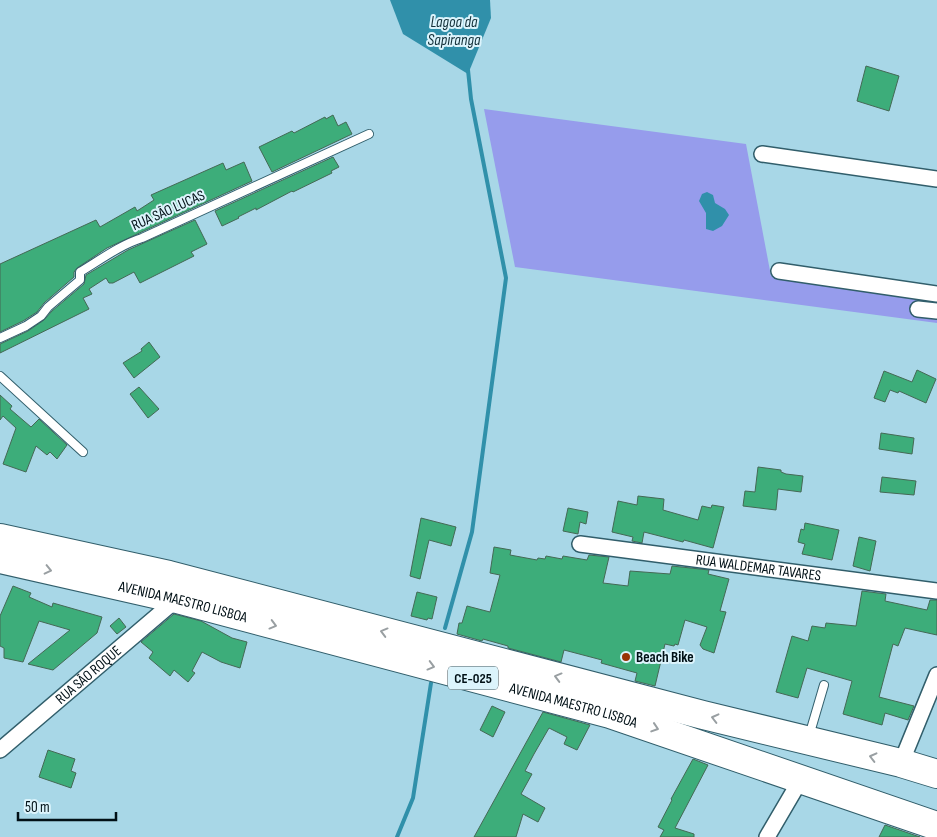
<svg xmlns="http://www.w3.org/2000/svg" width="937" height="837" font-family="'Sofia Sans Condensed',sans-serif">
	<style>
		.green { fill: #969cec }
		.water { fill: #3090aa }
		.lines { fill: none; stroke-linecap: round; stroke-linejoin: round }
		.stream { stroke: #3090aa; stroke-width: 4 }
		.building { fill: #3dad7a; stroke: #446955 }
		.lane-casing { stroke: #315e6b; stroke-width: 10 }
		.street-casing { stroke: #315e6b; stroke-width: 18 }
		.highway-casing { stroke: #315e6b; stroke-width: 30 }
		.lane { stroke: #fff; stroke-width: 8 }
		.street { stroke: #fff; stroke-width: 15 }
		.highway { stroke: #fff; stroke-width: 28 }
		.oneway { stroke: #999fa2 }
		.poi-dot { fill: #993404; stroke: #dcf4fc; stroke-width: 2 }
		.labels { text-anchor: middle; stroke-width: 4; stroke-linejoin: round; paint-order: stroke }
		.shield { fill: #dcf4fc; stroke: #43545b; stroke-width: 1 }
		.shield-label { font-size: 14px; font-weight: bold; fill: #011016 }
		.street-label { font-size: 15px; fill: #011016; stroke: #dcf4fc }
		.poi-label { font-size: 15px; font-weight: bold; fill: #011016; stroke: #dcf4fc; text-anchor: start }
		.water-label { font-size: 16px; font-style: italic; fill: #133039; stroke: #dcf4fc }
	</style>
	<rect width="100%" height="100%" fill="#a8d7e7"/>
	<path class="green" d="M484 109 746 144 771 276 937 299V323L515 267Z"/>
	<g class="water">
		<path d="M390 0H490L491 18 468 74 403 34Z"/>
		<path d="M707 192 713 195 715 203 725 209 729 215 722 226 713 231 706 229V213L699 201 702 194Z"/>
	</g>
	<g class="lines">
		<g class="stream">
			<path d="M445 628 472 532 506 278 471 99 468 70"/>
			<path d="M397 837 413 798 431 683"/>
		</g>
	</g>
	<g class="building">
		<path d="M866 66 899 76 889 111 857 101Z"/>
		<path d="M333 115 338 126 346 122 352 134 272 172 259 147 292 131 294 133 325 117 326 119Z"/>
		<path d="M333 157 339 167 331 171 332 173 293 192 292 191 256 210V208L238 217 239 218 222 226 215 211Z"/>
		<path d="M244 162 252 181 107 248 77 268 74 272V277L44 303 37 312 23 321 0 332V264L96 220 100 227 135 207 137 211 154 200 151 195 223 163 226 170Z"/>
		<path d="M195 220 207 244 191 252 194 256 140 283 134 272 113 283H109L106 278 89 289 92 294 83 298 89 309 0 353V344L28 331 44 320 52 311 84 284 86 275 128 250Z"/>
		<path d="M149 342 160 357 134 378 123 363 142 351 141 349Z"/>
		<path d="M917 370 936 379 926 403 899 391 898 393 890 390 885 402 874 398 884 371 912 382Z"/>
		<path d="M139 387 159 409 148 418 130 394Z"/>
		<path d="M0 395 12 406 10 409 31 427 39 419 67 445 57 459 50 452 47 455 36 446 26 472 3 464 16 428 3 416 0 420Z"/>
		<path d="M881 433 914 438 912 454 879 449Z"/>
		<path d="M758 467 781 470V472L786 474 803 476 801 492 778 489 776 510 743 506 745 491 755 492Z"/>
		<path d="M882 477 916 481 914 495 880 492Z"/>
		<path d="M638 496 664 499 663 510 698 520 702 506 711 508 712 505 724 507 713 548 684 540 683 542 644 532 642 543 632 541 633 537 612 532 618 501 637 505Z"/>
		<path d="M568 508 588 512 586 524 580 522 578 534 563 531Z"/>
		<path d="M421 518 456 527 451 546 429 540 420 579 410 576Z"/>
		<path d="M805 523 839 530 832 560 802 554 805 544 798 542 801 529 804 530Z"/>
		<path d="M859 537 876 541 870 571 853 566Z"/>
		<path d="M494 547 511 550 510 555 537 560 538 558 545 559 546 556 562 559 563 556 587 560 589 555 609 557 603 583 628 586 630 571 670 574 672 566 709 570 708 574 729 579 720 611 726 612 714 653 703 649 700 645 707 627 685 620 678 645 675 644 674 646 665 644 655 686 635 681 637 673 601 663 602 660 564 650 561 662 508 648V646L483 639 482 641 457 634 459 623H462L467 606 490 612 500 575 490 573Z"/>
		<path d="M13 586 31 593 29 597 52 607 53 603 102 617 97 633 53 670 28 664 70 630 39 621 23 662 4 658V648L0 646V616Z"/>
		<path d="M862 591 886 594 885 601 927 610 930 600H937V635L905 628 898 646 893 644 885 674 879 697 914 706 908 720 885 713 882 725 843 714 852 681 807 668 798 698 776 692 792 636 808 641 812 626 825 628 826 623 856 626Z"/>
		<path d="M417 592 437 597 432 619 428 618 427 620 411 616Z"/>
		<path d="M174 614 201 621 232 638 247 642 240 668 221 662 202 652 192 671 195 673 188 682 174 670 170 676 149 658 153 652 141 642Z"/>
		<path d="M119 618 126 627 117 634 110 626Z"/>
		<path d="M492 706 505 712 493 737 480 730Z"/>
		<path d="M543 712 590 725 577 750 564 744 567 737 549 728 534 754 525 771 532 774 521 794 545 808 538 822 523 814 516 837H474Z"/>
		<path d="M48 750 75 759 71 771 76 773 71 788 39 777Z"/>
		<path d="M693 759 708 765 675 828 694 834V837H660L664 830 658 827 672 800 671 799Z"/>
		<path d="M885 825 917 836 920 837H879Z"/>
	</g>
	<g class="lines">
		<g class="lane-casing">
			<g id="lane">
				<path d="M0 338 26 326 41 316 48 307 80 280V272C100 260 120 245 142 238L369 134"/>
				<path d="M0 376 83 452"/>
				<path d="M809 736 824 685"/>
			</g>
		</g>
		<g class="street-casing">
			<g id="street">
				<path d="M762 154 937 179"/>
				<path d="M779 271 937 294"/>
				<path d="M918 309 937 311"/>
				<path id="s1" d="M580 544 937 591"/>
				<path id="s2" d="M0 750 177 599"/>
				<path d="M901 763 937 675"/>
				<path d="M767 837 801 779"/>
			</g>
		</g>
		<g class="highway-casing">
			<g id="highway">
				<path d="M0 538 169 575 703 715 901 763 937 774"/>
				<path id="s3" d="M0 559 177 599 610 714 937 826"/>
			</g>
		</g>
		<use href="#lane" class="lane"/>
		<use href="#street" class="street"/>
		<use href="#highway" class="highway"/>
	</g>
	<defs><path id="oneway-chevron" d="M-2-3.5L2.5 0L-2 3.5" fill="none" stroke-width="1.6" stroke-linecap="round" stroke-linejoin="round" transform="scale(1.25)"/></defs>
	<g class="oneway">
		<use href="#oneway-chevron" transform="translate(48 570) rotate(13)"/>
		<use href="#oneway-chevron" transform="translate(273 625) rotate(15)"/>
		<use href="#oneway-chevron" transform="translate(384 632) rotate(-165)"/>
		<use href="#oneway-chevron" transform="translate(431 666) rotate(15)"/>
		<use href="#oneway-chevron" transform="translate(558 677) rotate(-165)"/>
		<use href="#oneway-chevron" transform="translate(715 718) rotate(-166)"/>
		<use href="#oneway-chevron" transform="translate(655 728) rotate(18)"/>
		<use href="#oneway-chevron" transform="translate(873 757) rotate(-166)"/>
	</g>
	<circle class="poi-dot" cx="626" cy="657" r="5"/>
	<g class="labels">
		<rect class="shield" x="448" y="666.5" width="50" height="23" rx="4"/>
		<g class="shield-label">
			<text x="473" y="683">CE-025</text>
		</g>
		<g class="street-label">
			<text transform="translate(168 210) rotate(-24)" y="5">RUA SÃO LUCAS</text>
			<text dy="5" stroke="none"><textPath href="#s1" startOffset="180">RUA WALDEMAR TAVARES</textPath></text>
			<text dy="5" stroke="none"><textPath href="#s3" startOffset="188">AVENIDA MAESTRO LISBOA</textPath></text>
			<text dy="5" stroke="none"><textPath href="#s2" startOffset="116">RUA SÃO ROQUE</textPath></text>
			<text dy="5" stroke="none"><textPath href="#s3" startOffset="592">AVENIDA MAESTRO LISBOA</textPath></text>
		</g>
		<g class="poi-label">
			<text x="636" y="662">Beach Bike</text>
		</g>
		<g class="water-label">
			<text x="454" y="27">Lagoa da<tspan x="454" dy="18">Sapiranga</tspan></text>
		</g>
	</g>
	<path d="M18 812v8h98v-8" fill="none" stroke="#011016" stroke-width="2.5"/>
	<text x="25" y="812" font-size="15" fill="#011016" stroke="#dcf4fc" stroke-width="4" paint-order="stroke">50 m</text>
</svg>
